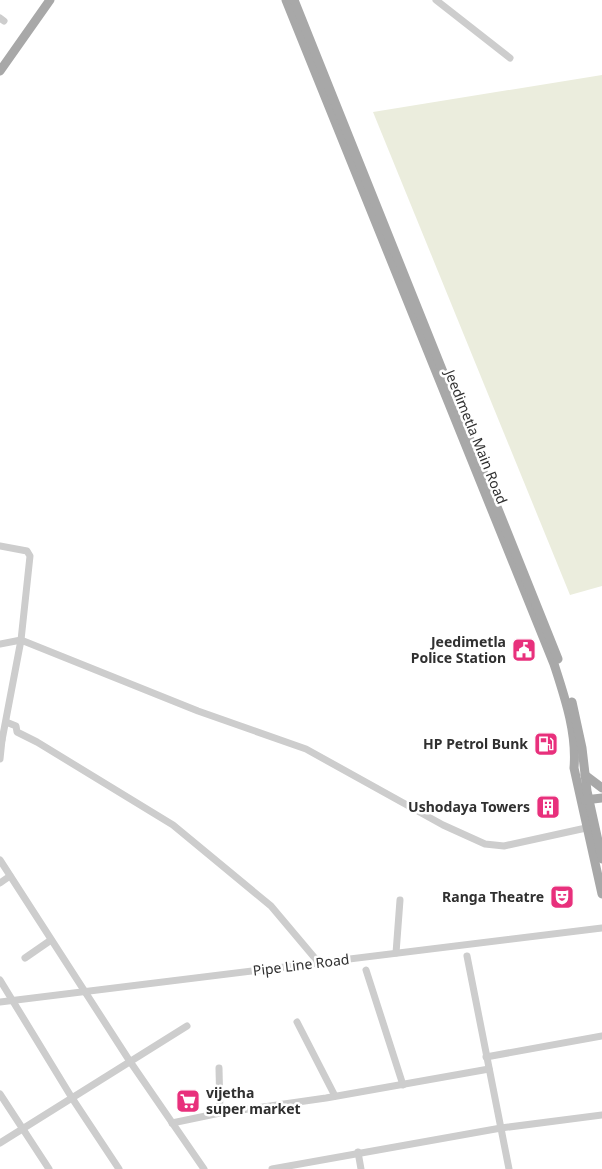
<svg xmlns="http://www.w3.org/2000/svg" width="602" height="1169" font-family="'Noto Sans',sans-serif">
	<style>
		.green { fill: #ebeddd }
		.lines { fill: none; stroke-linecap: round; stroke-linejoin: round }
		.minor { stroke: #cdcdcd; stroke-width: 7 }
		.major { stroke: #a8a8a8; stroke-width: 9 }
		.labels { text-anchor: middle; stroke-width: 5; stroke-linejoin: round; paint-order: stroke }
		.street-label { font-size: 14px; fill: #303030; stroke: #fff }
		.poi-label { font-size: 14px; font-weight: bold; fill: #303030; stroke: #fff; text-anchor: end }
	</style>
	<rect width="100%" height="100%" fill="#fff"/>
	<path class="green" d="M602 75V586L570 595 373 112Z"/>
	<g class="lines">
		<g class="minor">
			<path d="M436 0 510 58"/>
			<path d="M0 18 4 21"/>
			<path d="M0 546 27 551 30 556 21 640 0 644"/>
			<path d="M6 722 16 726 17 732 37 742 173 825 271 906 319 963"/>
			<path d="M0 740H2L21 640 198 711 306 749 443 825 485 844 504 846 586 828"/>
			<path d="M0 759 2 740"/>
			<path d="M0 860 129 1060 204 1169"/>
			<path d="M0 883 10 876"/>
			<path d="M396 953 400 900"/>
			<path d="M467 956 509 1169"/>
			<path d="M25 958 51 940"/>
			<path d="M366 970 403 1085"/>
			<path d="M0 980 72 1098 119 1169"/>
			<path d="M0 1002 602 928"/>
			<path d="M297 1022 335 1096"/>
			<path d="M486 1057 602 1036"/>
			<path d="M219 1068 220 1113"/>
			<path d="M0 1094 49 1169"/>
			<path d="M172 1123 220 1113 326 1098 489 1069"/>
			<path d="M0 1143 187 1026"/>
			<path d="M358 1152 361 1169"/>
			<path d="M272 1169 501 1128 602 1115"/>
		</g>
		<g class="major">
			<path d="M286 0 554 664C565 698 577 733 574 768L602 894"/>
			<path d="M294 0 558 659"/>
			<path d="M0 71 50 0"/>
			<path d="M572 702 582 748 587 791 602 859"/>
			<path d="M585 775 602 788"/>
			<path d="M585 800 602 798"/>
		</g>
	</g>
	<defs>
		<g id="civic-square" transform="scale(1.25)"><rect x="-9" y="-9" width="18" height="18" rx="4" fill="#e8307c" stroke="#fff"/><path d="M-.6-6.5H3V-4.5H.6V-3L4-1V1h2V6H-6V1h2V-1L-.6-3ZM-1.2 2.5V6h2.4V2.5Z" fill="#fff"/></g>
		<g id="fuel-square" transform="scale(1.25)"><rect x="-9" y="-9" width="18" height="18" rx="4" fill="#e8307c" stroke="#fff"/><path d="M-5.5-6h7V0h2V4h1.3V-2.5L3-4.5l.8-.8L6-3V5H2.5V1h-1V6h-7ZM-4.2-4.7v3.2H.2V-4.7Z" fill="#fff"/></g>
		<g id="building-square" transform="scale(1.25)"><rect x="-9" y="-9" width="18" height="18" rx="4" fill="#e8307c" stroke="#fff"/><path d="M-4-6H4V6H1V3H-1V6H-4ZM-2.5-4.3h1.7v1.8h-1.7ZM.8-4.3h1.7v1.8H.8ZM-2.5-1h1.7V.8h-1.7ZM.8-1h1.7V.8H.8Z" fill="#fff"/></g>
		<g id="theatre-square" transform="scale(1.25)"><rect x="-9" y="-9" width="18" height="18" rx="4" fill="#e8307c" stroke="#fff"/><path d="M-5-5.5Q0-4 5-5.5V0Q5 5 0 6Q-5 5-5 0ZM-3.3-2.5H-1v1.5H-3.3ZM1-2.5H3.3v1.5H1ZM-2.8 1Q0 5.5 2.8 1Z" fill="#fff"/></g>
		<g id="supermarket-square" transform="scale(1.25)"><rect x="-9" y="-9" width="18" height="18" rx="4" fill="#e8307c" stroke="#fff"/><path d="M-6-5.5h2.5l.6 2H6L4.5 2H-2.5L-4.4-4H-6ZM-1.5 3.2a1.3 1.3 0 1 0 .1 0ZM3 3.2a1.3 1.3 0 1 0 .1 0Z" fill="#fff"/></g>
	</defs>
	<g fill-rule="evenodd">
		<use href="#civic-square" x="524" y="650"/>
		<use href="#fuel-square" x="546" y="744"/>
		<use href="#building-square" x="548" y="807"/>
		<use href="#theatre-square" x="562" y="897"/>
		<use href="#supermarket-square" x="188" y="1101"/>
	</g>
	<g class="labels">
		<g class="street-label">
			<text transform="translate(476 437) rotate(68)" y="5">Jeedimetla Main Road</text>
			<text transform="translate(301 965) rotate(-7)" y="5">Pipe Line Road</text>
		</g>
		<g class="poi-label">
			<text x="506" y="647">Jeedimetla<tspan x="506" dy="16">Police Station</tspan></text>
			<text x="528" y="749">HP Petrol Bunk</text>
			<text x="530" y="812">Ushodaya Towers</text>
			<text x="544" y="902">Ranga Theatre</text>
			<text x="206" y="1098" text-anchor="start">vijetha<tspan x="206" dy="16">super market</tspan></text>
		</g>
	</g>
</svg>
